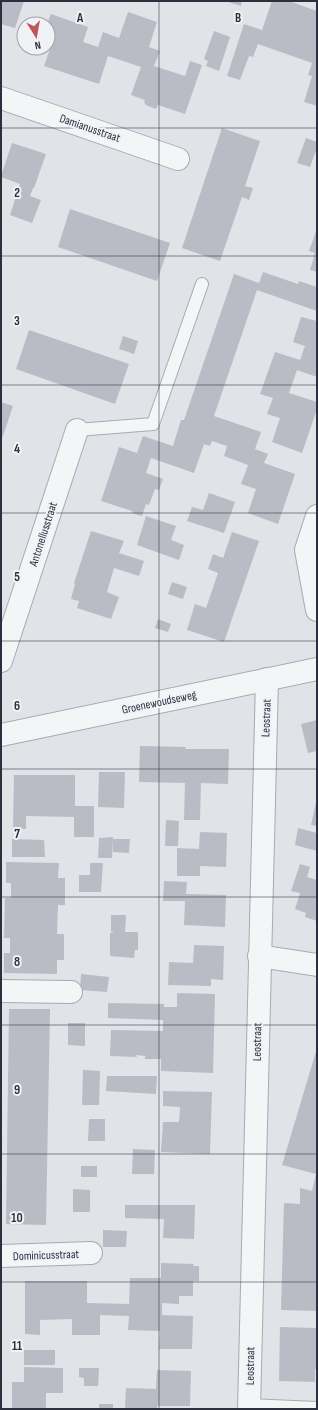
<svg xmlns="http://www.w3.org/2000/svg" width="318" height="1410" font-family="'Sofia Sans Condensed',sans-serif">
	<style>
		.building { fill: #b9bcc5 }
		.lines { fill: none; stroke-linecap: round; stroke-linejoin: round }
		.lane-casing { stroke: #a7aab2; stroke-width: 14 }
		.street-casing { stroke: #a7aab2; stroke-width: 24 }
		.lane { stroke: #f4f5f7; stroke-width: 12 }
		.street { stroke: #f4f5f7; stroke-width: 22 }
		.grid { fill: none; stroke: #2c303e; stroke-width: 1; stroke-opacity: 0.55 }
		.labels { text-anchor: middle; stroke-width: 4; stroke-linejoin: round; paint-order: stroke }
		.street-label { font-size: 12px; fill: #2c303e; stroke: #f1f2f6 }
		.grid-label { font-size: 13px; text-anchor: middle; font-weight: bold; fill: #2c303e; stroke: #f1f2f6; stroke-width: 4; stroke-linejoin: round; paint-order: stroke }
	</style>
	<rect width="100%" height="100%" fill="#e1e3e8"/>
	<g class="building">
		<path d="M1 1H24L15 28 1 24Z"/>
		<path d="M225 1H242L241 6Z"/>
		<path d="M272 1H289L317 11V106L304 102 312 76 308 75 312 63 258 44 253 57 249 56 240 80 227 76 244 24 262 30Z"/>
		<path d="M128 12 157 22 149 47 160 51 154 66 185 76 190 61 202 65 185 114 158 105 156 109 146 105 144 102 145 100 131 95 141 67 108 56 99 84 44 66 50 49H48L47 24 51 14 88 27 83 42 98 47 103 32 119 38Z"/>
		<path d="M214 31 230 37 219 71 206 66 208 61 204 59Z"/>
		<path d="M222 128 260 141 245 186 253 188 249 200 242 197 220 261 182 248Z"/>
		<path d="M306 138 317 142V148L310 167 297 163Z"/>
		<path d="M12 143 46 154 34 188H33L30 196 41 200 32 223 10 215 20 184 1 177V176Z"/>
		<path d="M70 209 170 243 157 281 58 247Z"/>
		<path d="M317 228V272L310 270 315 253 309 251Z"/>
		<path d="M263 272 298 284 299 281 317 287V311L257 290 214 416 261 432 255 449 268 454 264 463 295 474 278 524 248 513 256 489 241 484 248 465 224 456 227 446 212 441 210 446 204 444 194 473 151 458 146 473 163 479 159 490 155 489 149 505 146 504 142 516 132 513V511L101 501 119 447 137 453 143 436 173 446 181 420H184L234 274 259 283Z"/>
		<path d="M301 317 317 321V377L297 370 289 393 317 402V409L302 453 272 442 280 418 267 414 273 398 260 394 275 352 300 360 305 346 293 342Z"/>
		<path d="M29 330 129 364 115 404 16 369Z"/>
		<path d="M123 336 138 341 134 354 119 349Z"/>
		<path d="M1 402 13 406 1 442Z"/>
		<path d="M209 493 235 502 224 533 187 521 192 507 203 510Z"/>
		<path d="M146 516 176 526 171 540 184 545 179 560 137 545Z"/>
		<path d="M91 531 124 541 119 553 144 561 139 576 114 568 107 592 119 597 111 619 77 608 79 601 71 599 75 584 74 583Z"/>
		<path d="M232 532 259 541 224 642 187 630 195 604 206 608 218 573 208 569 213 554 223 558Z"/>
		<path d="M172 582 187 587 183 599 168 594Z"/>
		<path d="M158 619 171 624 168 632 155 628Z"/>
		<path d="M317 720V751L308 753 301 724Z"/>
		<path d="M140 746 186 747 185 749H229L228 784 201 783 200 820H184L185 783 139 782Z"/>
		<path d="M99 772H125L124 808 98 807Z"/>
		<path d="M14 775H75V806H94V837H74V817L26 816V829L13 828Z"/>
		<path d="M316 802H317V826L311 825Z"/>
		<path d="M166 820 179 821 178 846H165Z"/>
		<path d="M298 828 317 833V851L295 845Z"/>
		<path d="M200 832 227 833 226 867 200 866V876H177V848L199 849Z"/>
		<path d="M113 837 112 858H98L99 838Z"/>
		<path d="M12 839 44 840 45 857H12Z"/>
		<path d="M113 839H130L129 853 113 852Z"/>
		<path d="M6 862 59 863 58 878H65V905H58L57 934H64V960H57V974L4 973V953H10V938H4L5 898H11V883H6Z"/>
		<path d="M90 863H103L101 892H79V875H90Z"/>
		<path d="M300 864 310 867 307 877 317 880V921L305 917 306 913 295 909 300 893 291 891Z"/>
		<path d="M164 881 187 882 186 894 226 895 225 927 184 925 185 901H163Z"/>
		<path d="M111 915H126L125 932H138V950H135L134 958 110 956V933H115L111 932Z"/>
		<path d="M194 945 224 946 223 980 211 979V986L168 985 169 962 193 963Z"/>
		<path d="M81 974 109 977 107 992 80 990Z"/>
		<path d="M177 993 215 994 213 1073 161 1071V1059H145V1056L136 1055 137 1057 110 1056 111 1030 163 1031V1020L108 1018V1003L164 1004V1007H177Z"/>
		<path d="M9 1009H50L46 1225 6 1224Z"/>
		<path d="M68 1023H85V1046L68 1045Z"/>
		<path d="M317 1048 316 1311 281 1310 284 1203 300 1204V1188L312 1191 316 1174 282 1165Z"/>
		<path d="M83 1070 100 1071 99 1105H82Z"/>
		<path d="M107 1076H157L156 1094 106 1091Z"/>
		<path d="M163 1091 212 1092 210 1154 161 1152 163 1122H179L180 1107 163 1106Z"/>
		<path d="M89 1119H105V1141H88Z"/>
		<path d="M133 1149 155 1150 154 1174H132Z"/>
		<rect x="81" y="1166" width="16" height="11"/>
		<path d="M73 1189 90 1190V1212H73Z"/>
		<path d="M125 1205H195L194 1239 163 1238 164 1219 125 1218Z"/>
		<path d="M103 1230 127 1231 126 1247H103Z"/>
		<path d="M161 1263 194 1264 193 1266H199V1281H193V1296H179V1304L162 1303V1315L193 1316 192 1349H159L160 1331 128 1330 129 1316 100 1315V1335H72V1319L40 1320V1335L25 1334V1281H87V1303L129 1304 130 1278H161Z"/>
		<path d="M280 1327 316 1328 317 1369H315V1382L279 1381Z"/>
		<rect x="24" y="1350" width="31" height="15"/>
		<path d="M24 1367 63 1368V1393H46V1409H12V1382H24Z"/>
		<path d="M79 1368H99L98 1386H84V1378L79 1377Z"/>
		<path d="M157 1370 191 1371 190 1406H157V1409H125L126 1388 156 1389Z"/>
		<rect x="99" y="1404" width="14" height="5"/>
	</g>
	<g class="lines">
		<g class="lane-casing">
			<g id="lane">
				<path d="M77 430 153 424 202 284"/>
				<path d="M249 1405 317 1408"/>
			</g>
		</g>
		<g class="street-casing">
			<g id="street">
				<path d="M1 98 178 159"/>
				<path d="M317 516 306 550 317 610"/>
				<path d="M1 661 77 430"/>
				<path d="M1 735 317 669"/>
				<path d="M259 956 317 965"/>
				<path d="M1 991 71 992"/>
				<path d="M1 1256 91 1253"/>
				<path d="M249 1409 267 679"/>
			</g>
		</g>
		<use href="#lane" class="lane"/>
		<use href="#street" class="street"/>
	</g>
	<path class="grid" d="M159 1V1409M1 128H317M1 256H317M1 385H317M1 513H317M1 641H317M1 769H317M1 897H317M1 1025H317M1 1154H317M1 1282H317"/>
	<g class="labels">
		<g class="street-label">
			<text transform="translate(90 128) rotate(19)" y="4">Damianusstraat</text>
			<text transform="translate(43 534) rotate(-72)" y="4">Antonellusstraat</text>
			<text transform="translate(159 702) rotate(-12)" y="4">Groenewoudseweg</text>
			<text transform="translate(266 718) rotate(-88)" y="4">Leostraat</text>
			<text transform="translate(257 1042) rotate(-89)" y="4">Leostraat</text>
			<text transform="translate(46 1255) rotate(-2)" y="4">Dominicusstraat</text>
			<text transform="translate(250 1366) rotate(-89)" y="4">Leostraat</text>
		</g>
	</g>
	<g class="grid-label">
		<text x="80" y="22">A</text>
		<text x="238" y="22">B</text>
		<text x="17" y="197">2</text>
		<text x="17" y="325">3</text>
		<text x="17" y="453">4</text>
		<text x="17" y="581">5</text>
		<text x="17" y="710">6</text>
		<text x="17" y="838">7</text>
		<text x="17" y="966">8</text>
		<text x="17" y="1094">9</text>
		<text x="17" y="1222">10</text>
		<text x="17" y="1350">11</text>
	</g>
	<rect width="318" height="1410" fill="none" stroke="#2c303e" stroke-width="4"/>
	<g transform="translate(36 36) rotate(169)"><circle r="19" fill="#f1f2f6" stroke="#a2a4ac"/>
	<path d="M0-3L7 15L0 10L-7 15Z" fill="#bf5559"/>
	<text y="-6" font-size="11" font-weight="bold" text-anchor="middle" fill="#2c303e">N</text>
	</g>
</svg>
